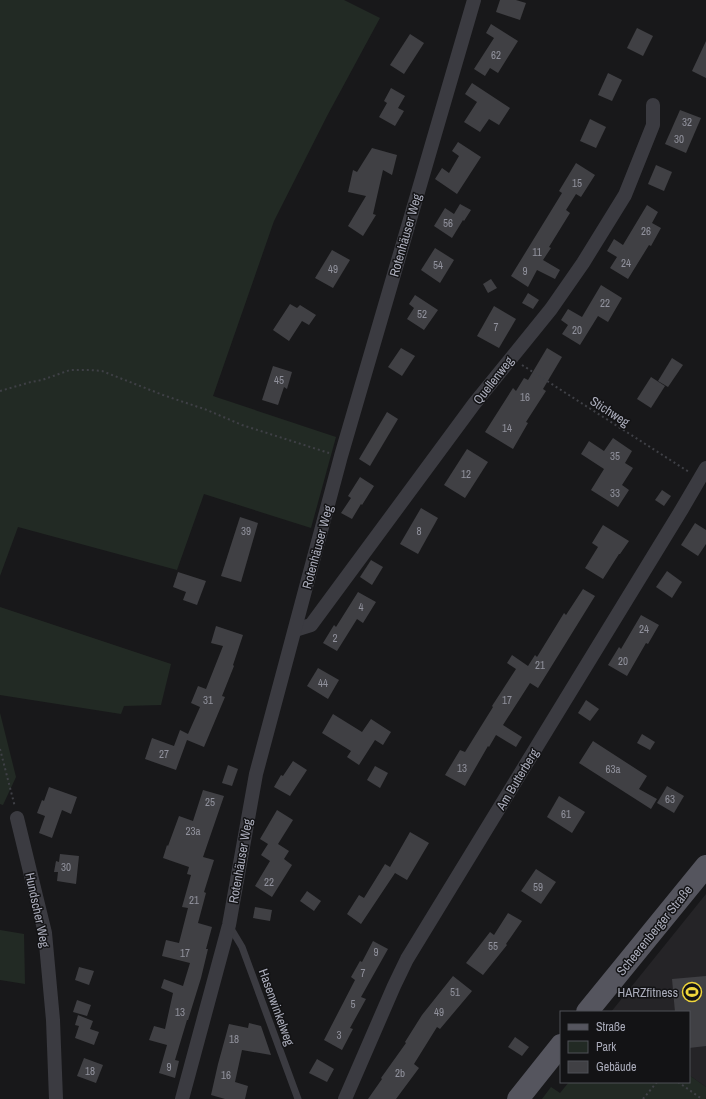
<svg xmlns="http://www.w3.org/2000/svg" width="706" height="1099" font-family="'Archivo Narrow',sans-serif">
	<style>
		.built { fill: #252427 }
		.green { fill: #222a24 }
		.building { fill: #404044 }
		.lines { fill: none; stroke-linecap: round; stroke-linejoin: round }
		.path { stroke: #3f4046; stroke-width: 2; stroke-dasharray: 2 3; stroke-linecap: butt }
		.service { stroke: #3b3b41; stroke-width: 7 }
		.minor { stroke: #3b3b41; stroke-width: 14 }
		.primary { stroke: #55555e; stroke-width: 22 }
		.labels { text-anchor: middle; stroke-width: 3; stroke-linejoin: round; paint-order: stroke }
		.number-label { font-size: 11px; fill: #90919c }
		.street-label { font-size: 13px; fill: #aaacba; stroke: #131315 }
		.poi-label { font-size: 13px; fill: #aaacba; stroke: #131315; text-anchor: end }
	</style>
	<rect width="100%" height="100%" fill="#18181a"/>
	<path class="built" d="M706 894V1087L689 1075V1012H611Z"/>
	<g class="green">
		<path d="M0 0H344L380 18 327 116 274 221 213 396 336 437 311 528 204 494 177 570 18 527 0 576Z"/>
		<path d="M0 607 171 664 161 705 124 706 121 714 0 695Z"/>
		<path d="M0 713 16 777 3 805 0 804Z"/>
		<path d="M0 930 24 934 25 984 0 980Z"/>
		<path d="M689 1075 706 1087V1099H542L551 1087 560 1093 569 1082H689Z"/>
	</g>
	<g class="building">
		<path d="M500 0H516L526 3 520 20 496 12Z"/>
		<path d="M491 24 518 41 498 73 490 68 485 76 474 69 494 38 486 33Z"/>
		<path d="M637 28 653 36 643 56 627 48Z"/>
		<path d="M410 34 424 43 404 74 390 65Z"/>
		<path d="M706 41V78L692 71Z"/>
		<path d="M608 73 622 80 612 101 598 95Z"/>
		<path d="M472 83 510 108 499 125 489 119 480 132 464 122 477 102 465 94Z"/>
		<path d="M391 88 405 96 398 108 404 111 395 126 379 117 387 103 384 101Z"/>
		<path d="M680 110 701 118 686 153 665 144Z"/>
		<path d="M590 119 606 127 596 148 580 141Z"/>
		<path d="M458 142 481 157 457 194 435 179 442 168 449 173 459 156 452 151Z"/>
		<path d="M372 148 397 155 392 175 383 170 373 214 376 215 363 236 348 226 366 196 348 192 353 170 357 172Z"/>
		<path d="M576 163 595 175 581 197 576 194 566 210 570 213 549 247 551 248 543 260 560 270 555 279 537 270 528 287 511 276 562 193 559 191Z"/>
		<path d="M656 165 672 172 664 191 648 184Z"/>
		<path d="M460 204 471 210 464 221 463 220 452 238 434 226 445 208 454 214Z"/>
		<path d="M647 205 658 212 652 223 661 228 651 246 649 245 628 279 610 268 617 257 607 251 614 239 623 245Z"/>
		<path d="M435 248 454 260 440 283 421 270Z"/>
		<path d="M332 250 350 260 333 288 315 278Z"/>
		<path d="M491 279 497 288 488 293 483 284Z"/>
		<path d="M601 285 622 298 608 322 598 316 580 345 562 334 568 325 561 320 568 309 582 317Z"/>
		<path d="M528 293 539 300 533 309 522 303Z"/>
		<path d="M415 295 438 310 424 330 407 319 414 308 409 304Z"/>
		<path d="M290 304 297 308 300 305 316 315 309 325 302 321 289 341 273 330Z"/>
		<path d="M494 306 516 319 499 348 477 336Z"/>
		<path d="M401 348 415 356 402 376 388 367Z"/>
		<path d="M547 348 562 357 543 389 546 391 526 422 528 423 513 449 485 432 513 388 516 391 524 378 528 380Z"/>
		<path d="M672 358 683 365 668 387 658 381Z"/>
		<path d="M273 366 292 372 287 389 284 387 278 405 262 400Z"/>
		<path d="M651 377 665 386 651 408 637 399Z"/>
		<path d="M387 412 398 419 370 466 359 459Z"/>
		<path d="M613 438 632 451 625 463 633 468 622 485 629 490 618 507 591 490 604 469 581 454 589 441 604 451Z"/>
		<path d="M467 449 488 462 465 498 444 485Z"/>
		<path d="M360 477 374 486 362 505 361 504 352 519 341 513 351 498 348 496Z"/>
		<path d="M662 490 671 496 664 506 655 500Z"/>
		<path d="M421 508 438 518 418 554 400 544Z"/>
		<path d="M240 517 258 523 241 582 221 576Z"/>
		<path d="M695 523 706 530V544L698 556 681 545Z"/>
		<path d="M603 525 629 541 620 554H619L603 579 585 568 598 547 592 543Z"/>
		<path d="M371 560 383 567 372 585 360 577Z"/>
		<path d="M667 571 682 582 672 598 656 587Z"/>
		<path d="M178 572 206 581 197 605 183 600 186 592 173 587Z"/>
		<path d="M583 589 595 596 538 688 530 683 503 725 522 737 516 747 496 735 489 747 488 746 465 786 445 775 460 750 465 752 493 707 492 706 516 669 507 663 512 655 528 666 535 655 537 657 564 613 566 615Z"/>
		<path d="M358 592 376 602 363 623 357 619 337 651 323 643 334 625 336 627Z"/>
		<path d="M641 615 659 625 648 644 646 643 627 676 608 665 619 647 621 649Z"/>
		<path d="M216 626 243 635 233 665 234 666 222 696 225 697 204 747 187 740 176 770 145 759 152 738 174 746 180 730 188 734 200 707 191 703 198 686 206 689 223 646 211 643Z"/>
		<path d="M318 668 339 680 328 699 307 686Z"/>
		<path d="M586 700 599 709 590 721 578 713Z"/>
		<path d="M333 714 362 732 371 719 391 732 383 745 375 740 359 765 347 757 351 751 322 733Z"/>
		<path d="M642 734 655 742 650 750 637 743Z"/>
		<path d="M593 741 647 776 639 789 657 799 651 809 579 763Z"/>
		<path d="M293 761 307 770 290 796 274 787 281 775 283 776Z"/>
		<path d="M228 765 238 769 232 786 222 783Z"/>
		<path d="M375 766 388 773 380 788 367 780Z"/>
		<path d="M667 786 684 796 674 813 657 803Z"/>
		<path d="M49 787 77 797 71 814 62 810 52 838 39 833 45 816 37 813 42 800 44 801Z"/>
		<path d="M203 790 224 796 203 857 214 860 204 892 206 893 198 923 212 927 206 949H208L201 978 188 1020H187L175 1060 179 1061 175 1078 159 1073 167 1045 149 1040 154 1026 165 1029 173 993 161 988 164 979 183 986 190 963 162 956 166 940 179 943 188 908 182 907 191 875 187 874 189 867 163 858 167 845 168 846 179 816 193 821Z"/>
		<path d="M559 796 585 812 572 833 547 817Z"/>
		<path d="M277 810 293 820 278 844 289 851 284 859 292 865 272 897 255 886 270 861 261 855 268 844 260 839Z"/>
		<path d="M410 832 429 843 407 880 395 873 361 924 347 914 359 895 364 898 385 864 390 867Z"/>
		<path d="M60 854 79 856 76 884 57 881 58 872H54L56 861 59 862Z"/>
		<path d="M536 869 556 882 541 904 521 891Z"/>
		<path d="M307 891 321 901 314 911 300 901Z"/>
		<path d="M255 907 272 910 270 921 253 918Z"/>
		<path d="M508 913 522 921 506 944 507 945 483 975 466 963 490 932 494 935Z"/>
		<path d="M373 941 388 949 361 997 366 999 350 1028 353 1029 342 1050 324 1040 355 980 351 977 360 961 362 962Z"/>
		<path d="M79 967 94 971 89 985 75 980Z"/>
		<path d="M453 976 472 991 440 1029 437 1027 414 1064 419 1068 396 1099H368L382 1079 381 1078 406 1043 405 1042 422 1015Z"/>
		<path d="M706 976V1046L689 1048V1012H675L672 979Z"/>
		<path d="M77 1000 91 1005 87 1016 73 1012Z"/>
		<path d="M78 1015 93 1021 90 1029 99 1032 94 1045 75 1038 79 1026 75 1025Z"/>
		<path d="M249 1023 261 1026 271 1055 242 1050 235 1082 248 1086 245 1099H225L211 1095 218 1064 229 1024 248 1028Z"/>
		<path d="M515 1037 529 1047 522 1056 508 1047Z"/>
		<path d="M84 1058 103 1065 96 1083 77 1076Z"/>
		<path d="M317 1059 334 1069 327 1082 309 1073Z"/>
	</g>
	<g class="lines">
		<g class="path">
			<path d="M522 365 689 472"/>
			<path d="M0 391 31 382 42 380 70 370H90L102 371 163 395 207 410 242 425 329 453"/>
			<path d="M0 749 15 807"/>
			<path d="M678 1082 702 1099"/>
			<path d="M643 1099 657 1082"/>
		</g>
		<path class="service" d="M230 927 242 947 298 1099"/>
		<g class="minor">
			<path d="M295 630 311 625 474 404 551 309 583 263 625 195 653 125V105"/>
			<path d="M17 818 45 933 53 1020 56 1099"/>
			<path d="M182 1099 229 925 256 774 341 456 474 0"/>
			<path d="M345 1099 394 986 407 959 578 679 682 509 706 468"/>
		</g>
		<g class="primary">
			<path d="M587 1012 706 866"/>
			<path d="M518 1099 561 1045"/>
		</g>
	</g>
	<defs>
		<g id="stadium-ring" transform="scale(1)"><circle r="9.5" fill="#131315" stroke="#f0d63b" stroke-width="1.5"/><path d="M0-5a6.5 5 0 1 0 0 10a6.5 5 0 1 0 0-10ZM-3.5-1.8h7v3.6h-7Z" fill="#f0d63b"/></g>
	</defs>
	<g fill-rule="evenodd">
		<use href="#stadium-ring" x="692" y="992"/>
	</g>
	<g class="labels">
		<g class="number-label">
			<text x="496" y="59">62</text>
			<text x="687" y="126">32</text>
			<text x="679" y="143">30</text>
			<text x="577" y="187">15</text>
			<text x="448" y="227">56</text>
			<text x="646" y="235">26</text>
			<text x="537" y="256">11</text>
			<text x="626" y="267">24</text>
			<text x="438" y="269">54</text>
			<text x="333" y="273">49</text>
			<text x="525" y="275">9</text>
			<text x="605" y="307">22</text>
			<text x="422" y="318">52</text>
			<text x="496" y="331">7</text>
			<text x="577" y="334">20</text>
			<text x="279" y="384">45</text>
			<text x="525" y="401">16</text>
			<text x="507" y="432">14</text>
			<text x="615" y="460">35</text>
			<text x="466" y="478">12</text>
			<text x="615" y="497">33</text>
			<text x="246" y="535">39</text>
			<text x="419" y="535">8</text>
			<text x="361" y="611">4</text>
			<text x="644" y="633">24</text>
			<text x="335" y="642">2</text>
			<text x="623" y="665">20</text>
			<text x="540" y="669">21</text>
			<text x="323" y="687">44</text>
			<text x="208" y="704">31</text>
			<text x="507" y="704">17</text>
			<text x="164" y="758">27</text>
			<text x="462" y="772">13</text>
			<text x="613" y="773">63a</text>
			<text x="670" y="803">63</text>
			<text x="210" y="806">25</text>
			<text x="566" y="818">61</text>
			<text x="193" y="835">23a</text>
			<text x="66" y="871">30</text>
			<text x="269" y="886">22</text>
			<text x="538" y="891">59</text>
			<text x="194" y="904">21</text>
			<text x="493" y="950">55</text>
			<text x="376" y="956">9</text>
			<text x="185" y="957">17</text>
			<text x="363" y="977">7</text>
			<text x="455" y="996">51</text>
			<text x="353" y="1008">5</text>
			<text x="180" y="1016">13</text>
			<text x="439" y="1016">49</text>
			<text x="339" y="1039">3</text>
			<text x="234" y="1043">18</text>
			<text x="169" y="1071">9</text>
			<text x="90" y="1075">18</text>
			<text x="400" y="1077">2b</text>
			<text x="226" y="1079">16</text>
		</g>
		<g class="street-label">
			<text transform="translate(405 235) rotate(-74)" y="5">Rotenhäuser Weg</text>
			<text transform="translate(493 380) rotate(-52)" y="5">Quellenweg</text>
			<text transform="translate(610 411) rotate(33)" y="5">Stichweg</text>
			<text transform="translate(317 547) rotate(-75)" y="5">Rotenhäuser Weg</text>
			<text transform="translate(517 779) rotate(-59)" y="5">Am Butterberg</text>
			<text transform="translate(240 861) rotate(-80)" y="5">Rotenhäuser Weg</text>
			<text transform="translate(38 910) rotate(78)" y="5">Hundscher Weg</text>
			<text transform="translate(654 930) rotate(-51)" y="5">Scheerenberger Straße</text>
			<text transform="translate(277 1007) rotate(70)" y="5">Hasenwinkelweg</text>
		</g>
		<g class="poi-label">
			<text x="678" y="997">HARZfitness</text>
		</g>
	</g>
	<rect x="560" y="1011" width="130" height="72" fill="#131315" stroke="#4f5057"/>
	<rect x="568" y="1024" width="20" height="6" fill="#55555e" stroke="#4f5057"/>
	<text x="596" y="1031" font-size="12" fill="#aaacba">Straße</text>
	<rect x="568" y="1041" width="20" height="12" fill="#222a24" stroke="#4f5057"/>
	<text x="596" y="1051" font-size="12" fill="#aaacba">Park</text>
	<rect x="568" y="1061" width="20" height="12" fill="#404044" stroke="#4f5057"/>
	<text x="596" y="1071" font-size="12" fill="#aaacba">Gebäude</text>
</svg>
